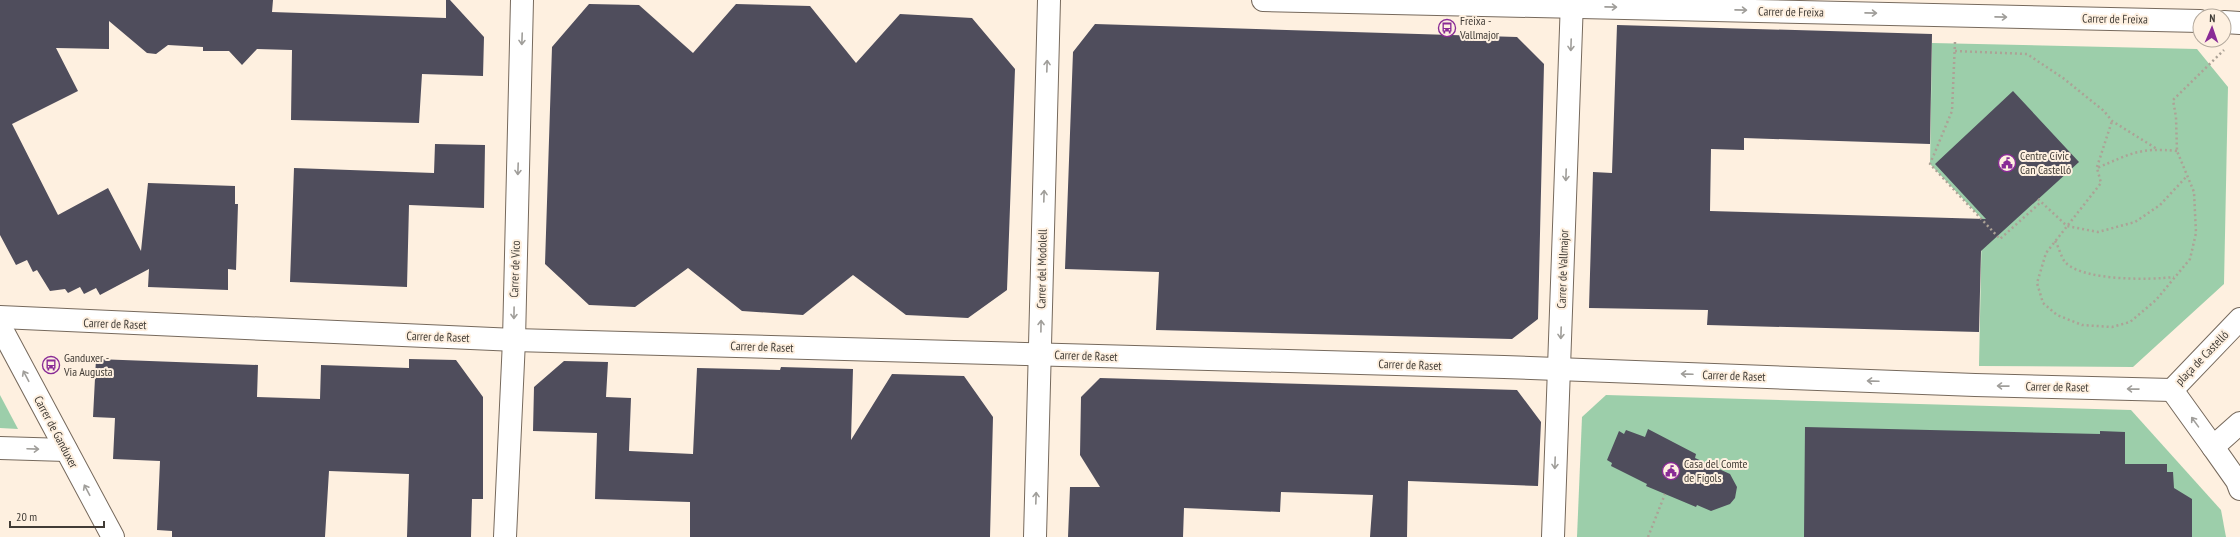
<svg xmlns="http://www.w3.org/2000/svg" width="2240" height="537" font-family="'PT Sans Narrow',sans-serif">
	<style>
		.green { fill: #9cceaa }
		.building { fill: #4f4d5c }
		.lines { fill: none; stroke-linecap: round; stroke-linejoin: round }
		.minor-casing { stroke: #76695c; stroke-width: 24 }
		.path { stroke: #aca296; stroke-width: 2.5; stroke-dasharray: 2 3; stroke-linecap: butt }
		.minor { stroke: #fff; stroke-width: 22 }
		.oneway { stroke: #a09e9a }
		.labels { text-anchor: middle; stroke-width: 4; stroke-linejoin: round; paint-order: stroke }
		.street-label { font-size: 12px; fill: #413c36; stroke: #fef0e0 }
		.poi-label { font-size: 12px; fill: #413c36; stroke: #fef0e0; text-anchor: start }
	</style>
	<rect width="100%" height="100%" fill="#fef0e0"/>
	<g class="green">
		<path d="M1932 43 2197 49 2228 87 2224 284 2133 367 1979 366 1982 219 1930 164Z"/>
		<path d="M0 395 18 429 0 428Z"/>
		<path d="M1606 395 2131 410 2221 510 2226 537H1577L1582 417Z"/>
	</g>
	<g class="building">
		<path d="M0 0H273L272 12 446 18V0H450L484 37 483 76 422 74 419 123 291 120 292 50 257 49 242 65 229 51H203V47L168 45 156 54 147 53 109 21V49L56 48 78 91 12 124 58 215 108 188 141 251 148 183 235 186V204H238L236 270 228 269V290L148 287 149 269 100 295 96 288 84 294 80 287 68 293 65 289 50 291 37 270 33 272 27 260 16 265 0 235Z"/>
		<path d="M589 4 639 5 693 53 736 4 810 6 856 63 900 14 972 18 1015 69 1007 290 968 318 906 315 853 275 803 315 742 311 688 268 635 307 589 305 545 264 552 47Z"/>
		<path d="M1095 24 1517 37 1544 64 1538 319 1512 339 1156 330 1159 272 1065 269 1073 52Z"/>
		<path d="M1617 25 1932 34 1930 144 1744 138V150L1711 149 1710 211 1986 219 1935 164 2013 91 2079 162 1981 251 1979 332 1707 325 1708 310 1589 308 1593 172 1612 173Z"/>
		<path d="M435 144 485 145 484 208 409 205 407 287 290 282 294 168 434 173Z"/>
		<path d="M96 359 258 365 257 397 320 399 321 365 409 368V359L456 360 483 397V499H472L471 537H407L409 474 329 471 325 537H172V531L157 530 160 461 113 459 115 418 93 417Z"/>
		<path d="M564 361 608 362 606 397 631 398 629 451 693 454 697 368 780 370 781 367 853 369 851 440 892 374 964 376 993 417 990 537H690V502L595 499 597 433 533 431 534 387Z"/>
		<path d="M1100 378 1517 390 1541 422 1538 486 1408 481 1407 537H1370L1373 495 1281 492 1280 512 1184 508 1183 537H1068L1070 487H1100L1080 455 1081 397Z"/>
		<path d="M1805 427 2100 434V431L2125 432V464H2167V472H2173L2174 488 2192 499V537H1804Z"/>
		<path d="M1648 429 1696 454 1695 458 1730 474 1737 487 1735 498 1730 504 1711 511 1697 505 1696 507 1646 486 1647 484 1611 466 1612 463 1607 460 1619 431 1624 434 1626 430 1645 437Z"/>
	</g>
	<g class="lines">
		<g class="minor-casing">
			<g id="minor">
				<path d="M1263 0 2200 21"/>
				<path d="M2224 22 2240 23"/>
				<path d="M0 317 514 340 1504 367 1975 385 2172 390"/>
				<path d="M0 326 113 537"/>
				<path d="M2172 390 2213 447 2240 423"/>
				<path d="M2172 390 2240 319"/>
				<path d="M2213 447 2237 481 2240 489"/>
				<path d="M0 448 66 450"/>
				<path d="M505 537 514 340 522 0"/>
				<path d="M1035 537 1049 0"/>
				<path d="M1553 537 1572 0"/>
			</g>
		</g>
		<g class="path">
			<path d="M1955 42 1952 111 1930 164 2000 239 2041 202"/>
			<path d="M1955 51 2027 54 2063 78 2104 111 2112 121 2157 149"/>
			<path d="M2177 151C2140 147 2130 154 2097 168L2101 183 2046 253 2037 283 2043 303 2057 315 2082 325 2112 327 2130 322 2156 300 2190 259 2196 233 2194 192 2177 151 2176 117 2173 100 2224 50"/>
			<path d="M2097 167 2112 121"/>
			<path d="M2038 199 2067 226 2098 232 2135 222 2160 205 2187 176"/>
			<path d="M2055 241C2059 247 2061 258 2066 263 2084 281 2151 280 2174 277"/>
			<path d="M1648 537 1665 494"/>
		</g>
		<use href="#minor" class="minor"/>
	</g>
	<defs><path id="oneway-shaft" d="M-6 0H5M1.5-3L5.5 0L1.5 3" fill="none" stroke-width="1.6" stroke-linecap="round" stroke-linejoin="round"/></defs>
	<g class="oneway">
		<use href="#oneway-shaft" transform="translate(1611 7) rotate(1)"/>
		<use href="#oneway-shaft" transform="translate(1741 10) rotate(1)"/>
		<use href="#oneway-shaft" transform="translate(1871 13) rotate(1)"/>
		<use href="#oneway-shaft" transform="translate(2001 17) rotate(1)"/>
		<use href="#oneway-shaft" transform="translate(522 39) rotate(92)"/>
		<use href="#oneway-shaft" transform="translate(1571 45) rotate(92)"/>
		<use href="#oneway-shaft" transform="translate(1047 66) rotate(-88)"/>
		<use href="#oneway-shaft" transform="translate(518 169) rotate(92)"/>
		<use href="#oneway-shaft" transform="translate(1566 175) rotate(92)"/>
		<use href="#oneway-shaft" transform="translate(1044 196) rotate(-88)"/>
		<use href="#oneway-shaft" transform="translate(514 313) rotate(91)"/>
		<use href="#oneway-shaft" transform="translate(1041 326) rotate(-89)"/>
		<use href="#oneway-shaft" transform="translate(1561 333) rotate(92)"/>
		<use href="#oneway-shaft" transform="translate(1687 374) rotate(-178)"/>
		<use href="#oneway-shaft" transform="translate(26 376) rotate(-118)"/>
		<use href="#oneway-shaft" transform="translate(1873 381) rotate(-178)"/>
		<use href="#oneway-shaft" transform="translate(2003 386) rotate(-179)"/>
		<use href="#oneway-shaft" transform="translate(2133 389) rotate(-179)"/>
		<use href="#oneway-shaft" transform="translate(2195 422) rotate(-126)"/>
		<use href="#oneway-shaft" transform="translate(33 449) rotate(2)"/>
		<use href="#oneway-shaft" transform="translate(1555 463) rotate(92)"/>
		<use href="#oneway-shaft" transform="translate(87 490) rotate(-118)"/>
		<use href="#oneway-shaft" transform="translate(1036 498) rotate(-88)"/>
	</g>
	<defs>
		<g id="bus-ring" transform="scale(0.9)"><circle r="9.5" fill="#fef0e0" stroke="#892b96" stroke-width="1.5"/><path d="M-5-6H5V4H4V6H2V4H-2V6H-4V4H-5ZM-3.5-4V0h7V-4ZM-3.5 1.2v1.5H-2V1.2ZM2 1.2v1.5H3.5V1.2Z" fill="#892b96"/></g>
		<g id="civic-ring" transform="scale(0.9)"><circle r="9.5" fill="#fef0e0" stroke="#892b96" stroke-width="1.5"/><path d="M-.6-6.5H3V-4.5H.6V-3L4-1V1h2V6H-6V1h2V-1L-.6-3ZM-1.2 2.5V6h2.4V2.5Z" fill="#892b96"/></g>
	</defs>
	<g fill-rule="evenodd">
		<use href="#bus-ring" x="1447" y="28"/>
		<use href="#civic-ring" x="2007" y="163"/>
		<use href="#bus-ring" x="51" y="365"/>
		<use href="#civic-ring" x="1671" y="471"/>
	</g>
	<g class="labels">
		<g class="street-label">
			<text transform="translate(1791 12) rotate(1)" y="4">Carrer de Freixa</text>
			<text transform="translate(2115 19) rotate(1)" y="4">Carrer de Freixa</text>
			<text transform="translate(515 269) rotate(-88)" y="4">Carrer de Vico</text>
			<text transform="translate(1042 269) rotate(-89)" y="4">Carrer del Modolell</text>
			<text transform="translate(1563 269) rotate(-88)" y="4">Carrer de Vallmajor</text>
			<text transform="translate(115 324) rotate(2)" y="4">Carrer de Raset</text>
			<text transform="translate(438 337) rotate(2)" y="4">Carrer de Raset</text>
			<text transform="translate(762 347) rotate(2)" y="4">Carrer de Raset</text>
			<text transform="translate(1086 356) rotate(2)" y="4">Carrer de Raset</text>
			<text transform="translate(2202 358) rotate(-46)" y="4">plaça de Castelló</text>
			<text transform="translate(1410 365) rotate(2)" y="4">Carrer de Raset</text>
			<text transform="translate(1734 376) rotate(2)" y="4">Carrer de Raset</text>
			<text transform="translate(2057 387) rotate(1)" y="4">Carrer de Raset</text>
			<text transform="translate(56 432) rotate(62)" y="4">Carrer de Ganduxer</text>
		</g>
		<g class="poi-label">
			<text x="1460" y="25">Freixa -<tspan x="1460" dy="14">Vallmajor</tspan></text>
			<text x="2020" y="160">Centre Cívic<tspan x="2020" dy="14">Can Castelló</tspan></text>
			<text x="64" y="362">Ganduxer -<tspan x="64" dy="14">Via Augusta</tspan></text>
			<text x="1684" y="468">Casa del Comte<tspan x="1684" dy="14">de Fígols</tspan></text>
		</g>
	</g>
	<g transform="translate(2212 28) rotate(2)"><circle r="19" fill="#fef0e0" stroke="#b2a89c"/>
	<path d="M0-3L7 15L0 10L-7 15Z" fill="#892b96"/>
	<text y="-6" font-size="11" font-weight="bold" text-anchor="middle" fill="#413c36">N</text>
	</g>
	<path d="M10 521v6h94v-6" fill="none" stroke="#413c36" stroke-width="2"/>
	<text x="16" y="521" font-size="12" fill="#413c36" stroke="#fef0e0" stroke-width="3" paint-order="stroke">20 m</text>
</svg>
